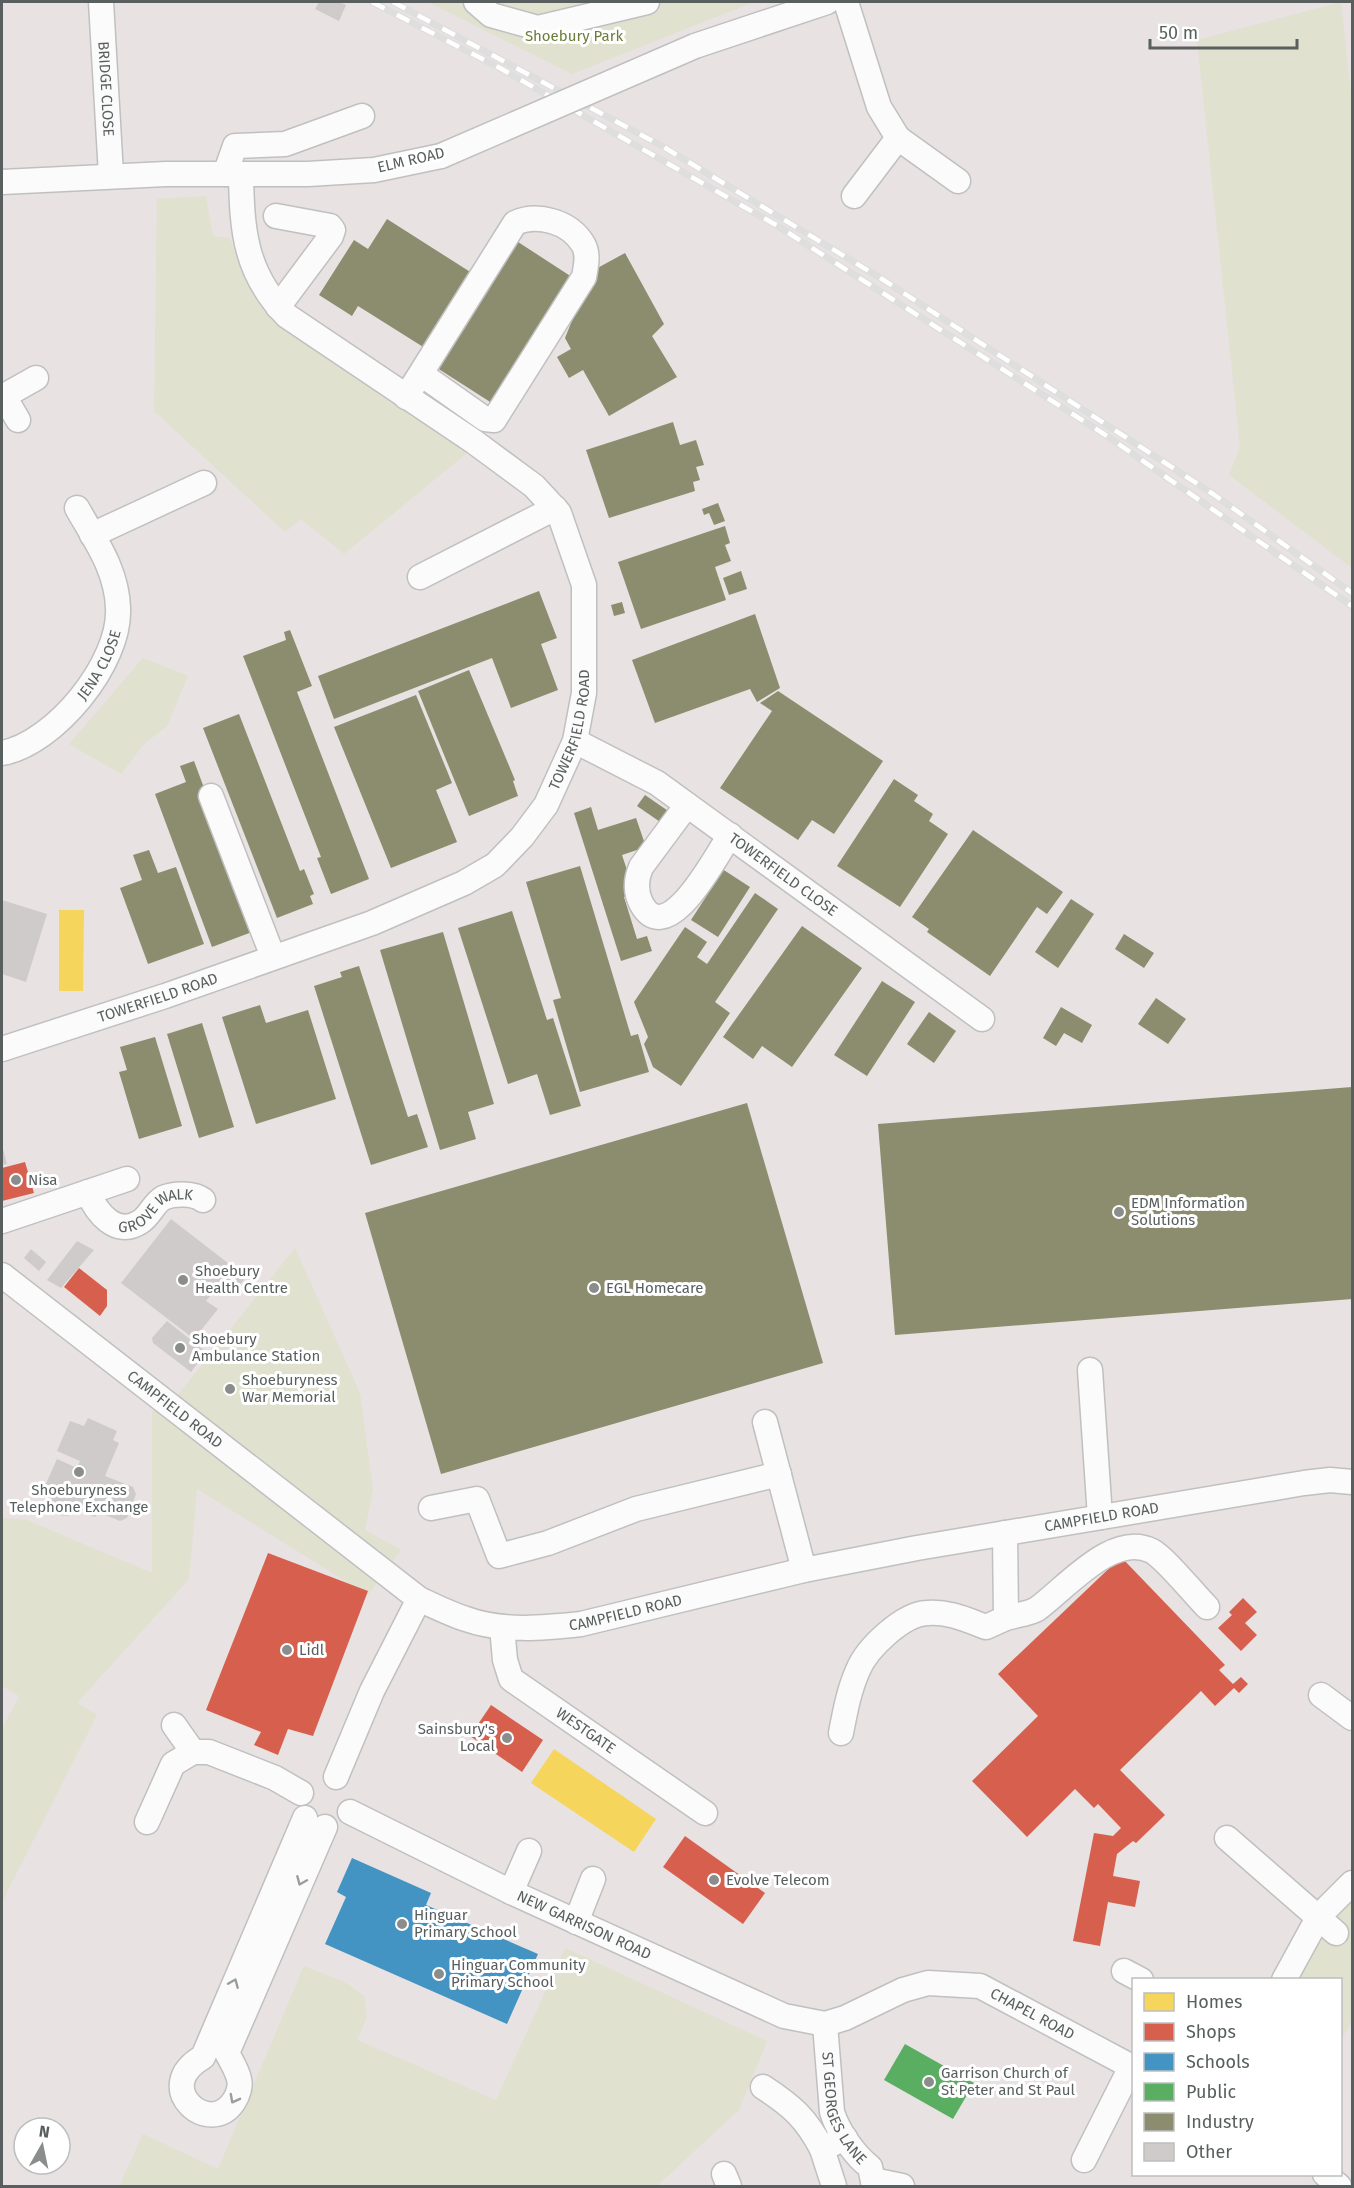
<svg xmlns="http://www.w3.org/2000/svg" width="1354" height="2188" font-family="'Fira Sans',sans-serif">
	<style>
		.green { fill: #e0e1ce }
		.homes { fill: #f6d55c }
		.shops { fill: #d6604d }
		.schools { fill: #4393c3 }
		.public { fill: #5aae61 }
		.industry { fill: #8c8c6e }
		.building { fill: #d0cbcb }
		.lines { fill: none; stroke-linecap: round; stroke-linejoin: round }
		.minor-casing { stroke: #c0c0c0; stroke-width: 27 }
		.minor { stroke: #fcfbfb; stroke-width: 24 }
		.rail-casing { stroke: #dfdede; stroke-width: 7 }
		.rail { stroke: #fff; stroke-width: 4.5; stroke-dasharray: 14; stroke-linecap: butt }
		.minor-bridge-casing { stroke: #c0c0c0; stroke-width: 27; stroke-linecap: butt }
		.minor-bridge { stroke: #fcfbfb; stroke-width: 24 }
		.oneway { stroke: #9a9d9d }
		.poi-dot { fill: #8a8d8c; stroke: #fff; stroke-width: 2 }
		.labels { text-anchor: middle; stroke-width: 6; stroke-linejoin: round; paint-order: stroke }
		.park-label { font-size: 15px; fill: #6c7d3a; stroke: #fff }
		.street-label { font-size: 15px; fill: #585f5e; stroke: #fff }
		.poi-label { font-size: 15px; fill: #585f5e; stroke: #fff; text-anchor: start }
	</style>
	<rect width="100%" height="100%" fill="#e8e2e2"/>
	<g class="green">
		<path d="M428 2H754L572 74Z"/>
		<path d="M1341 2 1352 102V568L1229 475 1240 447 1197 40Z"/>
		<path d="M206 196 213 236 230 238C247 282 252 303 290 333L467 453 344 554 301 519 285 532 154 411 157 199Z"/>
		<path d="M143 658 188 676 167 726 144 744 121 774 69 744Z"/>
		<path d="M295 1248 360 1393 373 1490 365 1530 401 1550 368 1595 197 1489 189 1579 77 1703 97 1715 2 1902V1729L19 1696 2 1686V1518L27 1520 152 1573V1411L169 1406Z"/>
		<path d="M1352 1896V2022L1341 2039 1340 1980H1298L1333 1914Z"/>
		<path d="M565 1948 767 2041 739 2110 657 2186H119L143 2134 218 2169 304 1966 346 1983 364 1996 367 2017 357 2040 496 2100Z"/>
	</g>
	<g class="homes">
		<path d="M59 910H84L83 991H59Z"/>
		<path d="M554 1749 656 1819 634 1852 531 1783Z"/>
	</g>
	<g class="shops">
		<path d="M25 1162 34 1193 2 1201V1168Z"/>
		<path d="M79 1268 107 1290V1306L100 1316 64 1287Z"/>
		<path d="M268 1553 368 1591 313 1736 288 1729 278 1755 254 1745 261 1732 206 1710Z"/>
		<path d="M1121 1557 1225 1665 1219 1670 1233 1684 1241 1677 1248 1684 1239 1693 1234 1688 1215 1706 1201 1691 1120 1770 1165 1815 1136 1843 1133 1841 1117 1854 1113 1876 1140 1881 1135 1907 1108 1902 1100 1946 1073 1941 1094 1833 1113 1836 1121 1828 1098 1804 1094 1808 1075 1789 1027 1837 972 1781 1038 1716 998 1674Z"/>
		<path d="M1243 1598 1257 1612 1245 1623 1257 1635 1241 1651 1218 1628 1232 1615 1229 1612Z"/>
		<path d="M491 1705 543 1740 522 1772 470 1736Z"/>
		<path d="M685 1836 765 1893 743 1924 663 1867Z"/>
	</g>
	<path class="schools" d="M352 1858 431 1893 426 1905 538 1954 507 2024 325 1944 346 1897 337 1892Z"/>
	<path class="public" d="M905 2044 974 2083 953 2119 884 2080Z"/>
	<g class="industry">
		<path d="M387 219 475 275 428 350 358 306 352 316 319 295 354 240 368 249Z"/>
		<path d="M515 240 575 279 498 407 434 366Z"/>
		<path d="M625 253 664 324 652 336 677 377 609 416 583 370 569 378 557 357 571 349 565 338 592 271Z"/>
		<path d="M673 422 680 445 696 440 704 465 696 467 700 480 693 482 695 491 609 518 586 450Z"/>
		<path d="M718 503 725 521 714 525 709 513 704 515 702 509Z"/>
		<path d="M725 526 730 543 725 545 731 561 715 567 726 600 641 629 618 562Z"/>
		<path d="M741 571 747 589 729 595 723 578Z"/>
		<path d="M539 591 557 638 541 644 558 690 511 708 492 658 334 719 318 676Z"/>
		<path d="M622 602 625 613 614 616 611 605Z"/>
		<path d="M755 614 780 688 757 702 750 689 655 723 632 660Z"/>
		<path d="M290 630 312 686 297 692 369 879 331 894 317 858 321 857 243 656 286 640 284 632Z"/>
		<path d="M469 670 515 780 513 781 518 796 469 816 418 691Z"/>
		<path d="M778 691 883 761 834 834 812 820 798 840 720 788 772 711 760 703Z"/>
		<path d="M416 695 452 783 436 790 457 842 391 868 334 727Z"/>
		<path d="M239 714 300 871 304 869 314 894 310 896 313 904 277 918 203 728Z"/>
		<path d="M194 761 257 930 212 947 155 794 186 782 180 766Z"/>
		<path d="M894 779 918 795 914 801 933 814 929 821 948 834 900 907 837 866Z"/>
		<path d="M645 795 674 815 666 826 637 806Z"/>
		<path d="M591 807 598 830 636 818 646 847 622 855 635 894 624 897 637 939 647 936 652 951 621 961 574 813Z"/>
		<path d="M973 830 1063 892 1047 914 1037 907 990 976 927 932 929 929 912 917Z"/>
		<path d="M149 850 158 873 176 867 204 944 148 964 120 888 142 880 133 855Z"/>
		<path d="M716 865 750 887 718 937 691 920 713 886 705 881Z"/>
		<path d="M580 866 631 1036 638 1034 649 1072 580 1092 553 1000 561 998 526 882Z"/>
		<path d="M755 893 778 909 715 1002 730 1013 681 1086 653 1067 644 1044 648 1037 634 1002 685 927 707 942 697 957 707 964Z"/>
		<path d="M1071 899 1094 914 1058 968 1035 952Z"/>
		<path d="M512 911 547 1020 553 1018 581 1106 550 1115 537 1074 508 1084 458 928Z"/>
		<path d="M802 926 862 968 792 1067 762 1046 753 1059 723 1037Z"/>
		<path d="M443 932 494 1104 468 1112 476 1139 440 1150 380 950Z"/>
		<path d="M1124 934 1154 953 1144 968 1115 949Z"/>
		<path d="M359 966 408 1117 417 1114 428 1147 371 1165 314 986 342 977 340 972Z"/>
		<path d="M882 981 915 1002 867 1076 834 1055Z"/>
		<path d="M1156 998 1186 1019 1168 1044 1138 1024Z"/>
		<path d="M260 1005 266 1023 308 1010 336 1099 256 1124 222 1017Z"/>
		<path d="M1061 1007 1092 1025 1082 1043 1064 1033 1056 1046 1043 1038Z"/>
		<path d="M929 1012 956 1031 934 1063 907 1044Z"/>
		<path d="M202 1023 234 1127 199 1138 167 1034Z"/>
		<path d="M155 1037 182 1126 139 1139 119 1072 127 1070 120 1047Z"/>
		<path d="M1352 1087V1299L895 1335 878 1124Z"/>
		<path d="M747 1103 823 1363 441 1474 365 1213Z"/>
	</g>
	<g class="building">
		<path d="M319 2H339L346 5 339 21 315 9Z"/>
		<path d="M2 900 47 914 26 982 2 974Z"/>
		<path d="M2 1145 7 1164 2 1165Z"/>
		<path d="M171 1219 246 1277 231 1296 218 1286 206 1301 218 1309 194 1339 121 1283Z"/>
		<path d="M77 1241 94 1250 61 1288 47 1280Z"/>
		<path d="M31 1249 46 1262 39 1271 24 1258Z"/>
		<path d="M167 1321 206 1352 191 1372 153 1343 152 1338Z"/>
		<path d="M88 1418 117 1431 113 1440 119 1443 105 1476 133 1487 136 1494 127 1518 120 1521 98 1512 95 1517 71 1507 68 1516 47 1514 53 1501 41 1495 57 1459 77 1468 80 1461 57 1451 70 1421 84 1426Z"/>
	</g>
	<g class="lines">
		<g class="minor-casing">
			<g id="minor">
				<path id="s1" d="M101 2 111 175"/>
				<path d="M476 2 491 15 538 28 647 2"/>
				<path d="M846 2 879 107 898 138 854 196"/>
				<path d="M695 46 827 2"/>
				<path d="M898 138 958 181"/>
				<path d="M225 174 235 146 285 144 362 116"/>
				<path d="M2 182 166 174H308L374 170 441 156"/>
				<path d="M276 216 330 226 333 230 331 236 278 307"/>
				<path d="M4 396 36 378"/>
				<path d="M2 397 4 396 18 420"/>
				<path d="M406 397 515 223C537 213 569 221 583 244 589 254 586 266 584 277L494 420 485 419 421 374"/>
				<path d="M92 535 204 483"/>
				<path d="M420 577 555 508"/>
				<path id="s2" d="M575 741 657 783 982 1019"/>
				<path id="s3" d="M2 753C54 744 121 663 118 608 117 570 95 540 77 508"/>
				<path d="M211 796 273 957"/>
				<path d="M687 805 641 867C636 879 635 891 641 903 667 953 717 854 730 835"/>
				<path id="s4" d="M2 1049 165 996 372 923 464 883 495 865 522 837 546 805 575 741 584 693V585L559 513 534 486 473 441 287 316C245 273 242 231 241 175"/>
				<path id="s5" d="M88 1192C96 1212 116 1238 140 1222 150 1216 153 1204 163 1198 174 1193 194 1193 203 1200"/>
				<path d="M2 1221 127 1179"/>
				<path id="s6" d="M2 1275 419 1599C434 1606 450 1614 466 1619 502 1632 544 1628 581 1624L804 1570 917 1548 1304 1483 1330 1480 1352 1482"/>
				<path d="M1090 1370 1100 1517"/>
				<path d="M765 1422 804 1570"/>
				<path d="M431 1508 477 1499 499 1556 548 1543 636 1509 779 1474"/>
				<path d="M1006 1618C1016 1615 1029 1614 1037 1609 1066 1588 1113 1531 1152 1551 1166 1559 1194 1594 1207 1607"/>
				<path id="s7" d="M502 1627 505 1660 511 1679 705 1813"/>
				<path d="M1321 1695 1352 1718"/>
				<path d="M174 1725 193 1752"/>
				<path d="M841 1733C845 1712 849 1690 858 1670 867 1648 903 1614 927 1613 948 1611 967 1620 986 1627L1006 1618 1005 1533"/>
				<path d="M336 1777 372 1691 419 1599"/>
				<path id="s8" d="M350 1812 511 1892 784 2016 825 2024 845 2018 903 1990 928 1983 980 1986 1134 2068"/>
				<path d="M305 1818 203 2057C150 2087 210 2139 234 2101 238 2095 241 2086 239 2079 237 2070 231 2061 227 2053L325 1827"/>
				<path d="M147 1822 173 1764 193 1752H209L275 1778 301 1793"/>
				<path d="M1227 1838 1336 1933"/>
				<path d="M511 1892 529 1851"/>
				<path d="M576 1922 593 1879"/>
				<path d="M1124 1971 1141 1980"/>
				<path d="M1284 1980 1319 1916 1352 1883"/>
				<path id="s9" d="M825 2024 832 2112C838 2131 854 2155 870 2167L874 2186"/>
				<path d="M763 2087C792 2106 806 2118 822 2149L845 2138"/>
				<path d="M822 2149 834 2186"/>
				<path d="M1084 2160 1131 2067"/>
				<path d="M724 2174 729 2186"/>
				<path d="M1325 2174 1339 2186"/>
				<path d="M873 2180 902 2186"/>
			</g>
		</g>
		<use href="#minor" class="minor"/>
		<g class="rail-casing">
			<g id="rail">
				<path d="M372 2 498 67 776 225 1104 434 1352 606"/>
				<path d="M393 2 662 146 882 279 1213 494 1352 593"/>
			</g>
		</g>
		<use href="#rail" class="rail"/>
		<g class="minor-bridge-casing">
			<path id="minor-bridge" d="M441 156 695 46"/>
		</g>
		<use href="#minor-bridge" class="minor-bridge"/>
	</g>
	<defs><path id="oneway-chevron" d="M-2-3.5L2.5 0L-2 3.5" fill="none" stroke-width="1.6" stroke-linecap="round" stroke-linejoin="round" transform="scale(1.5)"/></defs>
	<g class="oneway">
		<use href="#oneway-chevron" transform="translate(301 1881) rotate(113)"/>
		<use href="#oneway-chevron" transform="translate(234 1983) rotate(-67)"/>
		<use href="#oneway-chevron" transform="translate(234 2099) rotate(118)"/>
	</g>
	<g class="poi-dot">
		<circle cx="16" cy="1180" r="6"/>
		<circle cx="1119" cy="1212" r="6"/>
		<circle cx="183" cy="1280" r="6"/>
		<circle cx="594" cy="1288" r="6"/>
		<circle cx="180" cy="1348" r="6"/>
		<circle cx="230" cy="1389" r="6"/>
		<circle cx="79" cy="1472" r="6"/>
		<circle cx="287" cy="1650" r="6"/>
		<circle cx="507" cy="1738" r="6"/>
		<circle cx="714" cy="1880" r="6"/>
		<circle cx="402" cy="1924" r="6"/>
		<circle cx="439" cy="1974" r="6"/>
		<circle cx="929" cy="2082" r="6"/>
	</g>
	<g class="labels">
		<g class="park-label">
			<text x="574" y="41">Shoebury Park</text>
		</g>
		<g class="street-label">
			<text dy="5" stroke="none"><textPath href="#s1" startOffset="87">BRIDGE CLOSE</textPath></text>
			<text transform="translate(411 160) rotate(-13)" y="5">ELM ROAD</text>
			<text dy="5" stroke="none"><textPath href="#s3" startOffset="136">JENA CLOSE</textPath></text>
			<text dy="5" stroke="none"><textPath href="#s4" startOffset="686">TOWERFIELD ROAD</textPath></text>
			<text dy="5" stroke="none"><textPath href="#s2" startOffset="248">TOWERFIELD CLOSE</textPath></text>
			<text dy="5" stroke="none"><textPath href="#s4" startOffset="164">TOWERFIELD ROAD</textPath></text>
			<text dy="5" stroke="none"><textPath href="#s5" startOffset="90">GROVE WALK</textPath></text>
			<text dy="5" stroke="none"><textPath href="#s6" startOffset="219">CAMPFIELD ROAD</textPath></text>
			<text dy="5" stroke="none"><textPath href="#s6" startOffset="1227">CAMPFIELD ROAD</textPath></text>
			<text dy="5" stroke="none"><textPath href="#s6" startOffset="741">CAMPFIELD ROAD</textPath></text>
			<text dy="5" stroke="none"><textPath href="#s7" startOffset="144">WESTGATE</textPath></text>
			<text dy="5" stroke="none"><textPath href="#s8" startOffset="260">NEW GARRISON ROAD</textPath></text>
			<text dy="5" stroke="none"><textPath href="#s8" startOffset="744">CHAPEL ROAD</textPath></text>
			<text dy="5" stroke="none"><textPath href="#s9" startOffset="88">ST GEORGES LANE</textPath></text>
		</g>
		<g class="poi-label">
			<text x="28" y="1185">Nisa</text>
			<text x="1131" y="1208">EDM Information<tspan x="1131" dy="17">Solutions</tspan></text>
			<text x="195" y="1276">Shoebury<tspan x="195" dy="17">Health Centre</tspan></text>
			<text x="606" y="1293">EGL Homecare</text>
			<text x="192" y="1344">Shoebury<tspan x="192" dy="17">Ambulance Station</tspan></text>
			<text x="242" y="1385">Shoeburyness<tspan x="242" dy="17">War Memorial</tspan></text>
			<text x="79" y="1495" text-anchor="middle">Shoeburyness<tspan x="79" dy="17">Telephone Exchange</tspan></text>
			<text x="299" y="1655">Lidl</text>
			<text x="495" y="1734" text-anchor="end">Sainsbury's<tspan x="495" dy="17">Local</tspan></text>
			<text x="726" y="1885">Evolve Telecom</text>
			<text x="414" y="1920">Hinguar<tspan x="414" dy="17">Primary School</tspan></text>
			<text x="451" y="1970">Hinguar Community<tspan x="451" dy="17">Primary School</tspan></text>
			<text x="941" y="2078">Garrison Church of<tspan x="941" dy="17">St Peter and St Paul</tspan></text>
		</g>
	</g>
	<rect width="1354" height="2188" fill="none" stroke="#585f5e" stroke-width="6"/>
	<rect x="1132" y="1978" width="210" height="198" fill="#ffffff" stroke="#bcbfbf" stroke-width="1.5"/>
	<rect x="1144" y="1993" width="30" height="18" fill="#f6d55c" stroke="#bcbfbf" stroke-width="1.5"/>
	<text x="1186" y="2008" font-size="18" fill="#585f5e">Homes</text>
	<rect x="1144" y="2023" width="30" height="18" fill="#d6604d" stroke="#bcbfbf" stroke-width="1.5"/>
	<text x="1186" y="2038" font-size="18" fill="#585f5e">Shops</text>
	<rect x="1144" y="2053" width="30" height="18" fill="#4393c3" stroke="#bcbfbf" stroke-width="1.5"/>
	<text x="1186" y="2068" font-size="18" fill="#585f5e">Schools</text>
	<rect x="1144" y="2083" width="30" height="18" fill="#5aae61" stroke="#bcbfbf" stroke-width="1.5"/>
	<text x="1186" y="2098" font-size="18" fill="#585f5e">Public</text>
	<rect x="1144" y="2113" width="30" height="18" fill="#8c8c6e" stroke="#bcbfbf" stroke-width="1.5"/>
	<text x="1186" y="2128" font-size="18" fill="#585f5e">Industry</text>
	<rect x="1144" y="2143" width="30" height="18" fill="#d0cbcb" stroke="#bcbfbf" stroke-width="1.5"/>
	<text x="1186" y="2158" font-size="18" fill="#585f5e">Other</text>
	<g transform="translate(42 2146) rotate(9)"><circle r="28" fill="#ffffff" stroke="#bcbfbf" stroke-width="1.5"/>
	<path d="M0-4.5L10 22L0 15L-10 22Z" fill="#8a8d8c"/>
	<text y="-9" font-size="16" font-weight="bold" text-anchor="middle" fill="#585f5e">N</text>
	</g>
	<path d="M1150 39v9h147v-9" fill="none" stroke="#585f5e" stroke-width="3"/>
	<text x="1159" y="39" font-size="18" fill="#585f5e" stroke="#ffffff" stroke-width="4.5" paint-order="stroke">50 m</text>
</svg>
